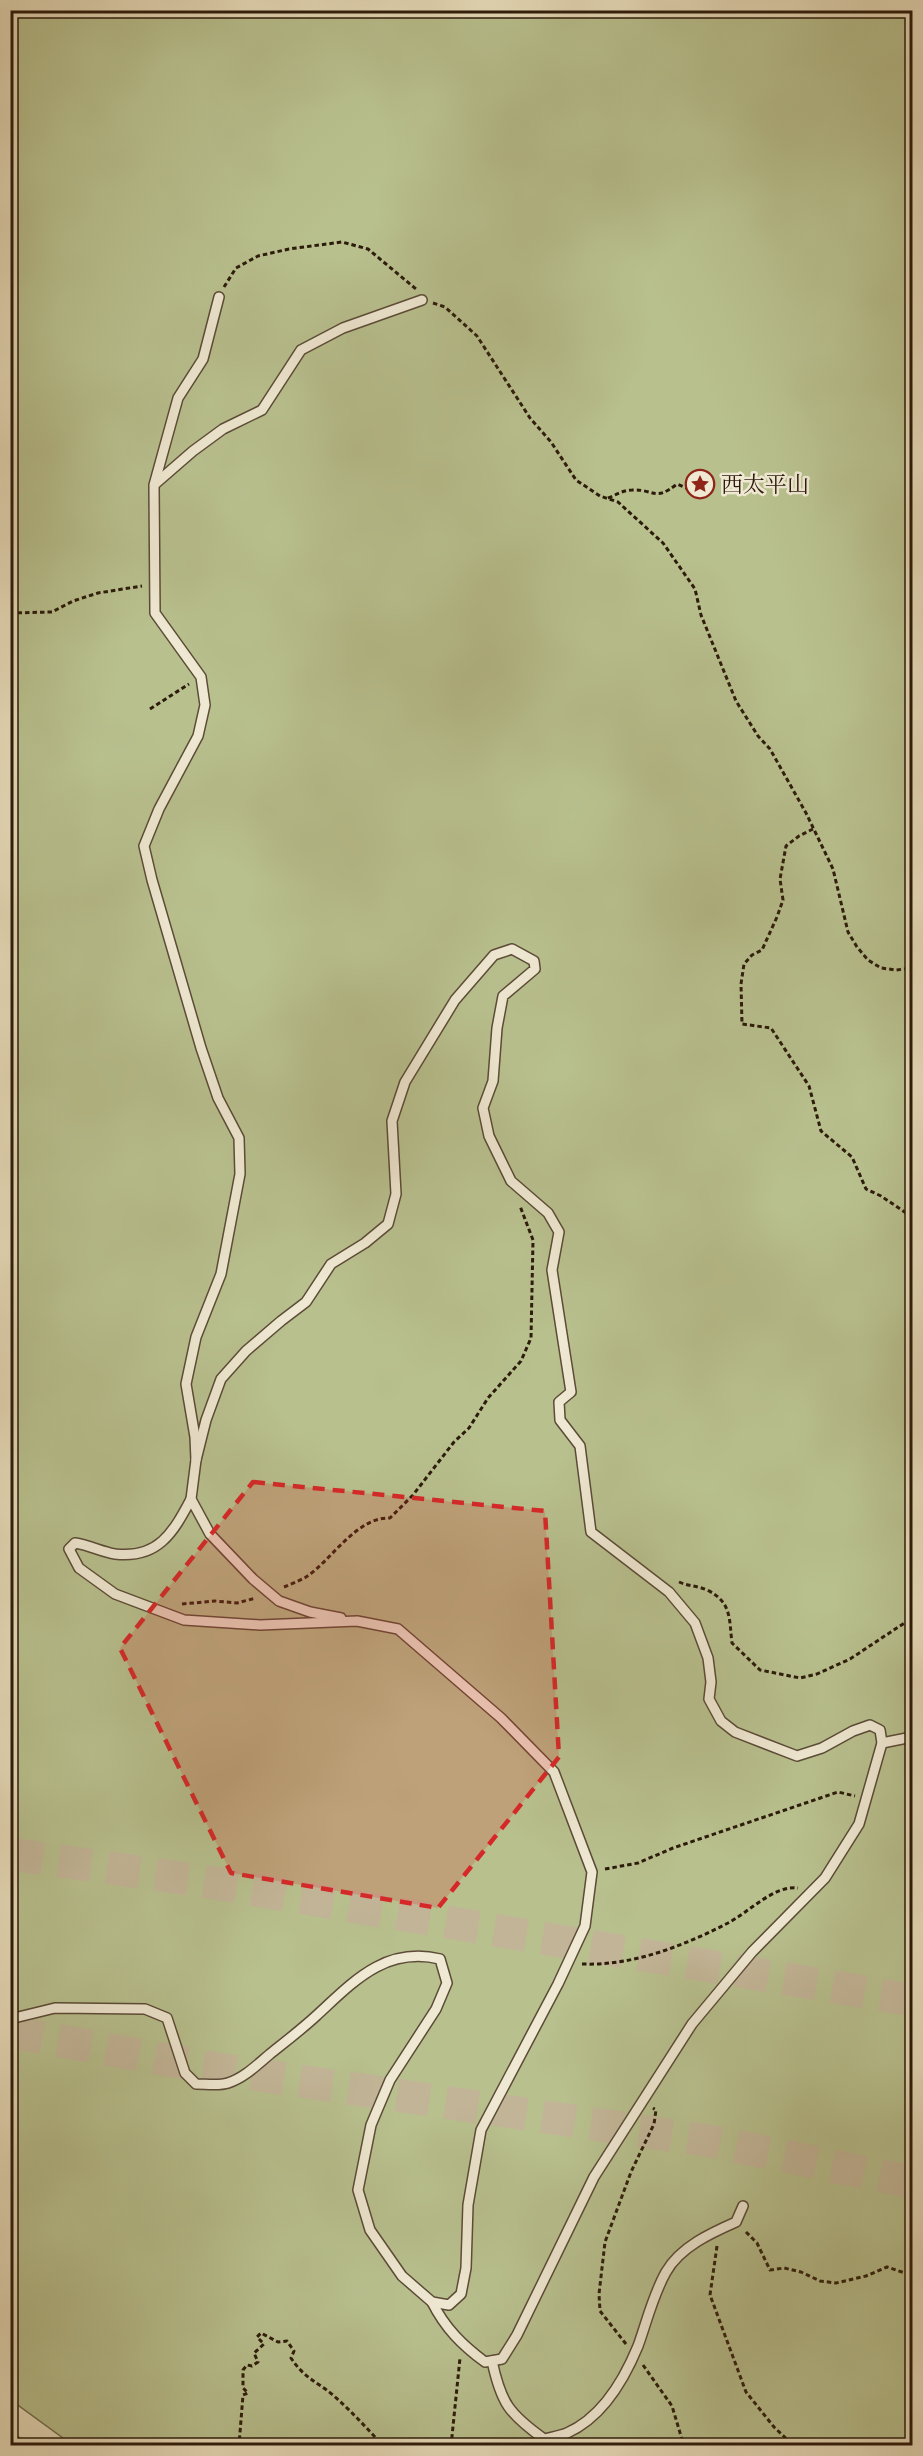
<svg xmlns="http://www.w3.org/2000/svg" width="923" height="2456" font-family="'Sorts Mill Goudy','Noto Serif SC',serif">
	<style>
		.green { fill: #b8c08e; stroke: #726e4c; stroke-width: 1.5 }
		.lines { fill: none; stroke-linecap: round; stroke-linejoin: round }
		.highway-tunnel { stroke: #c2b597; stroke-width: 33; stroke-dasharray: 33 16; stroke-linecap: butt }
		.lane-casing { stroke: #5b4b37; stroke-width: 12 }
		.street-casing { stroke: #5b4b37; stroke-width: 21 }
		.path { stroke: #2c1b0b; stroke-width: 3; stroke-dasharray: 4.5 3; stroke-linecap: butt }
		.lane { stroke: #efe8d2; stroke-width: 9 }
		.street { stroke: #efe8d2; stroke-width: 18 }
		.marked { fill: #d62828; fill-opacity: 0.2; stroke: #d62828; stroke-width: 4.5; stroke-dasharray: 12 8; stroke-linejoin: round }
		.labels { text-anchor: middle; stroke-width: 5; stroke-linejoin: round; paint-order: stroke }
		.poi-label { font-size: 22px; fill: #2c1b0b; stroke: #efe8d2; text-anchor: start }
	</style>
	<rect width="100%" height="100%" fill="#e7dcba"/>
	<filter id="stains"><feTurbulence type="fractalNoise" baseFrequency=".00333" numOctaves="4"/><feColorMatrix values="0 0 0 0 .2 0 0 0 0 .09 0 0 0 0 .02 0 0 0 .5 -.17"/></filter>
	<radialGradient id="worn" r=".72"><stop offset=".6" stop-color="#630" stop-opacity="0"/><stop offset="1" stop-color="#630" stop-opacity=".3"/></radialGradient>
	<path class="green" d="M10 11H912V2445L74 2446 11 2400Z"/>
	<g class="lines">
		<g class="highway-tunnel">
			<path d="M10 1854 196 1880 912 2000"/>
			<path d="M10 2032 218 2069 710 2141 912 2182"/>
		</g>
		<g class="lane-casing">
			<g id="lane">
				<path d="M219 297 203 359 178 398 154 485 155 613 201 677 205 705 198 736 159 809 144 846 152 880 201 1048 218 1098 239 1138 240 1174 221 1274 196 1337 186 1384 195 1437 196 1460 191 1499 210 1534 253 1579 279 1601 310 1612 341 1618"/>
				<path d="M155 484 193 451 223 429 262 410 301 350 343 328 422 300"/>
				<path d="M196 1460 206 1420 221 1379 246 1351 281 1321 306 1302 331 1264 365 1243 388 1224 396 1194 392 1121 405 1082 455 1000 494 955 512 949 534 961 535 969 503 996 497 1028 493 1081 483 1108 489 1136 511 1181 548 1213 559 1232 552 1270 571 1392 559 1402 560 1420 580 1446 591 1532 669 1592 695 1623 708 1658 711 1682 709 1699 721 1721 735 1732 797 1756 822 1748 853 1731 870 1725 880 1730 882 1743 859 1824 825 1878 752 1952 692 2024 594 2177 517 2335 502 2359 485 2362C462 2345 445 2328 432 2302"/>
				<path d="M882 1743 912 1737"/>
				<path d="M10 2019 55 2008 145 2009 167 2018 185 2073 196 2084C206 2084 219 2086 228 2083 244 2078 257 2065 270 2054 285 2042 302 2029 316 2016 353 1982 385 1946 440 1959L447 1983 436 2009 390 2080 371 2125 358 2190 370 2230 402 2276 432 2302 449 2305 461 2294 466 2268 468 2205 481 2130 558 1984 585 1926 592 1872 554 1772 501 1718 398 1629 357 1621 260 1625 184 1620 115 1594 79 1568 69 1549 75 1543C89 1545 102 1552 115 1554 158 1559 173 1533 191 1499"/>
				<path d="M492 2361C501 2403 509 2414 544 2439 551 2437 560 2436 567 2433 601 2418 624 2380 638 2346 647 2321 653 2295 666 2272 680 2247 711 2233 736 2222L743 2206"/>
			</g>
		</g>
		<g class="street-casing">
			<path id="street" d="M10 2443 14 2446"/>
		</g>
		<g class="path">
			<path d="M224 287 236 268 258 256 289 249 342 242 368 249 416 289"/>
			<path d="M433 303 445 307 477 336 530 418 551 442 576 480 600 496 618 502 663 543 695 589 701 615 736 701 758 736 770 749 806 813 833 869 848 932 857 947 868 960 881 968 896 970 912 968"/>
			<path d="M608 498C616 495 623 490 632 490 655 489 654 502 677 484L693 491"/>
			<path d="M10 613 52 612 73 601 98 593 142 586"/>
			<path d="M150 709 189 684"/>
			<path d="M813 829 799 836 786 846 780 879 783 900 777 917 762 950 752 955 744 964 741 984 742 1024 771 1028 809 1086 821 1131 852 1157 866 1189 881 1196 912 1217"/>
			<path d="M679 1582C688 1586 698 1586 707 1590 732 1602 729 1619 732 1643L760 1670 800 1678 817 1674 850 1659 912 1618"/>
			<path d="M284 1587C291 1584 299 1581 306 1577 332 1560 356 1517 390 1518L413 1495 454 1442 469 1428 488 1398 521 1361 531 1338 533 1240 520 1206"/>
			<path d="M182 1604 215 1601 237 1603 256 1598"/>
			<path d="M605 1869 638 1863 673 1848 838 1792 855 1796"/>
			<path d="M582 1964C633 1966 683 1946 728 1923 749 1912 774 1885 798 1888"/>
			<path d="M746 2232 757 2243 770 2270 784 2268 801 2272 820 2281 836 2283 866 2276 887 2267 908 2274 912 2271"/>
			<path d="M717 2246 710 2295 746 2392 774 2427 794 2446"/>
			<path d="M626 2344 600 2311 599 2294 605 2242 631 2172 654 2124 656 2110 653 2108"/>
			<path d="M643 2365 672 2406 684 2446"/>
			<path d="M241 2446 239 2445 243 2395 248 2393 243 2388V2370L247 2365 252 2366 258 2362 254 2353 264 2344 257 2337 261 2333 278 2342 287 2341 294 2351 291 2358C304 2378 316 2381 333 2395 351 2411 367 2428 383 2446"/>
			<path d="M451 2446 460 2358"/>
		</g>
		<use href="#lane" class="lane"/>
		<use href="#street" class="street"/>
	</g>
	<path class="marked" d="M253 1482 545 1511 559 1757 438 1908 231 1873 120 1648Z"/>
	<defs>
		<g id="sight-ring" transform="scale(1.5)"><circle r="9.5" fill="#efe8d2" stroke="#8f2418" stroke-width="1.5"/><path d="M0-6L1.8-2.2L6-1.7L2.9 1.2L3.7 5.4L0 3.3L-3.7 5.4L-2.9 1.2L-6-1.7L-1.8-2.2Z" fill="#8f2418"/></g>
	</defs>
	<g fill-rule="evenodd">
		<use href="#sight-ring" x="700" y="484"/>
	</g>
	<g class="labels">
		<g class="poi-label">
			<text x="721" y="492">西太平山</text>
		</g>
	</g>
	<rect width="923" height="2456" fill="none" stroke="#e7dcba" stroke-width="36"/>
	<rect x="12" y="12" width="899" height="2432" fill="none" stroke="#2c1b0b" stroke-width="3"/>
	<rect x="18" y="18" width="887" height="2420" fill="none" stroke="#2c1b0b" stroke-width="1.5"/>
	<rect width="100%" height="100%" filter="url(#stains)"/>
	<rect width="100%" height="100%" fill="url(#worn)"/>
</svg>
